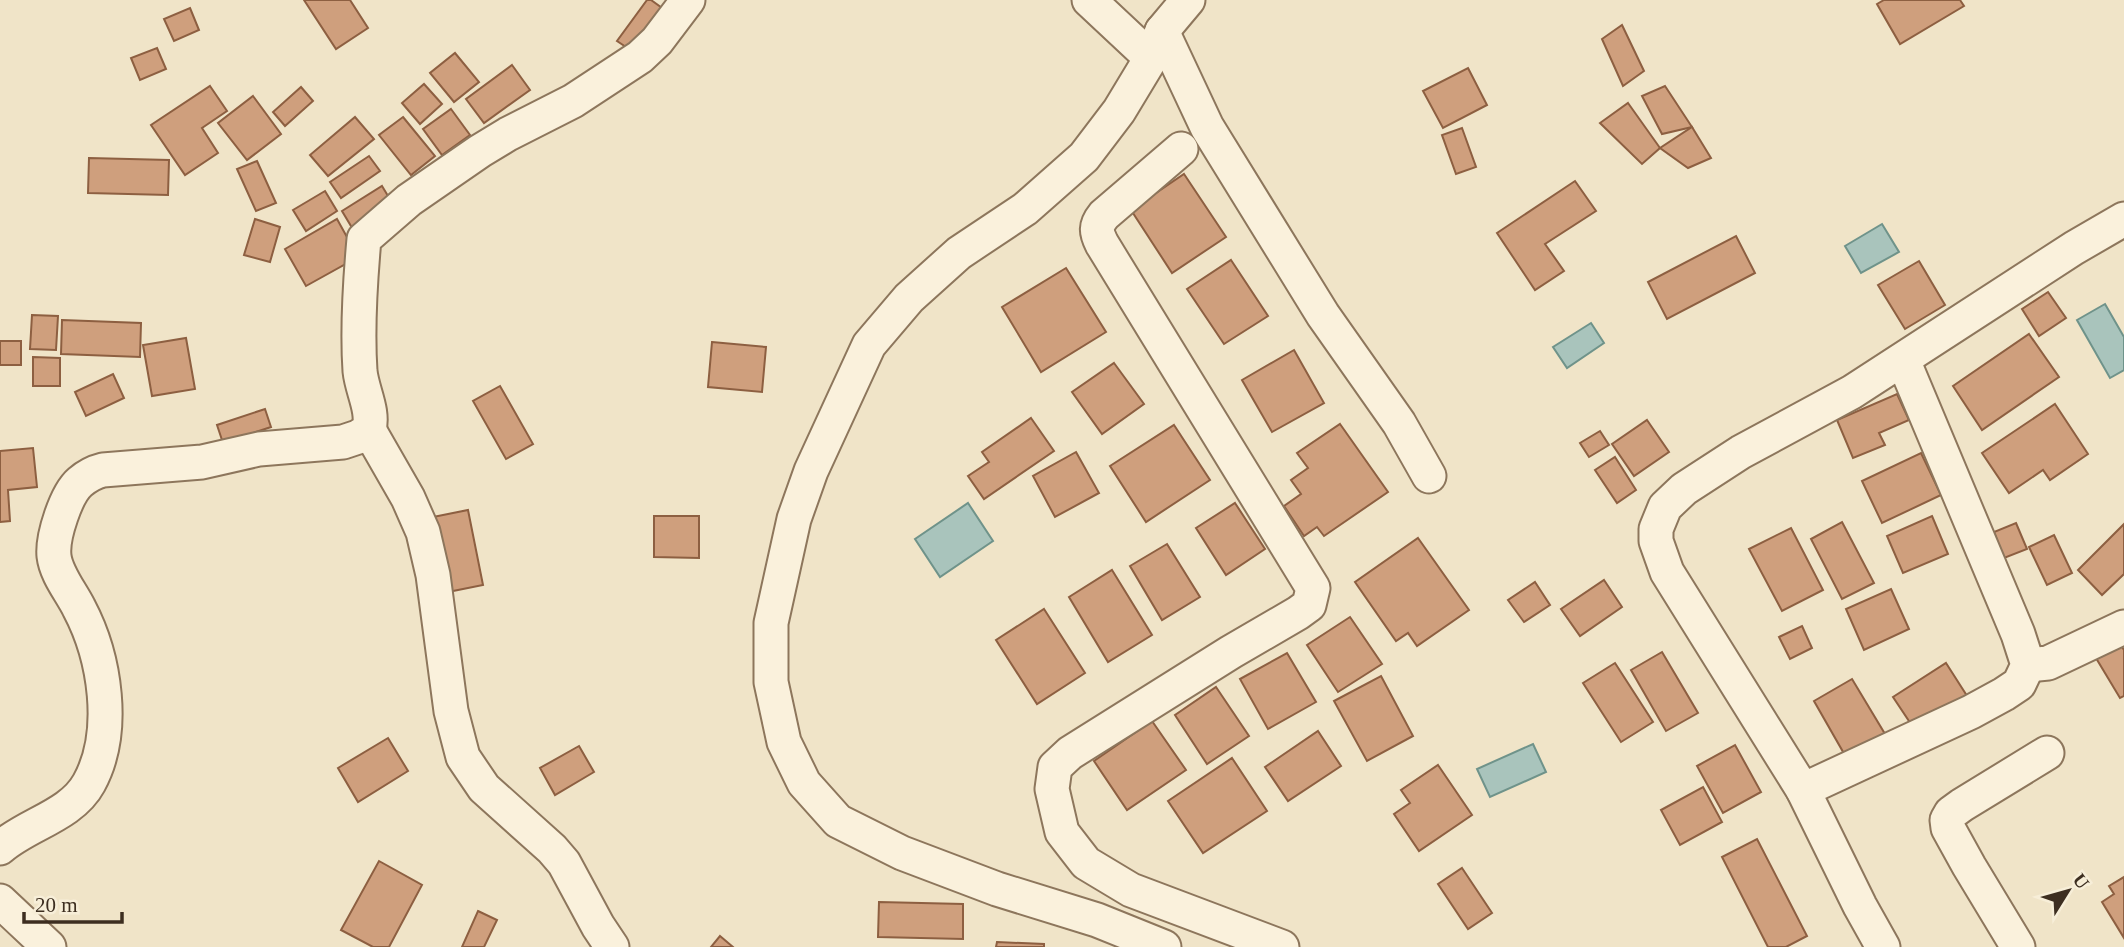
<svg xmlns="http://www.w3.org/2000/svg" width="2124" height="947" font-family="'Times New Roman',serif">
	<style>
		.water { fill: #a9c4bc; stroke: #6f938a; stroke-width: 2 }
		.building { fill: #cf9f7d; stroke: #8d5f41; stroke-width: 2 }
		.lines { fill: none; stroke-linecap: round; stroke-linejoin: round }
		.minor-casing { stroke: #8d765c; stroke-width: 37 }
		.minor { stroke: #faf1dc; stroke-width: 33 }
	</style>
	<rect width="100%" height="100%" fill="#f0e4c8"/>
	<g class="water">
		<path d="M1882 224 1899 252 1861 273 1845 246Z"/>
		<path d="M2105 304 2124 337V370L2110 378 2077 320Z"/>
		<path d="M1591 323 1604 343 1567 368 1553 347Z"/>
		<path d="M968 503 993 541 940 577 915 539Z"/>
		<path d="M1533 744 1546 772 1490 797 1477 769Z"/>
	</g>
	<g class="building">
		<path d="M304 0H350L368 28 336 49Z"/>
		<path d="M647 0H651L669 13 638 55 617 41Z"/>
		<path d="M1884 0H1960L1964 6 1900 44 1877 4Z"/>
		<path d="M190 8 199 30 174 41 164 19Z"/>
		<path d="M1622 25 1644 71 1623 86 1602 39Z"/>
		<path d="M157 48 166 69 140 80 131 58Z"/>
		<path d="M455 53 479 82 454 102 430 73Z"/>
		<path d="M512 65 530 90 484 123 466 99Z"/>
		<path d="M1468 68 1487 105 1443 128 1423 91Z"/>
		<path d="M424 84 442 104 420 124 402 103Z"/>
		<path d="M210 86 227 111 202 128 218 153 185 175 151 125Z"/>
		<path d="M1665 86 1692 127 1662 134 1642 96Z"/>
		<path d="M301 87 313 101 285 126 273 112Z"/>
		<path d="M253 96 281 134 247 160 218 123Z"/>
		<path d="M1628 103 1660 148 1642 164 1600 123Z"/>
		<path d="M451 109 470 135 442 155 423 129Z"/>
		<path d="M355 117 374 139 328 176 310 155Z"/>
		<path d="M403 117 435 156 411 175 379 135Z"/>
		<path d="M1692 127 1711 158 1688 168 1660 148Z"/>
		<path d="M1462 128 1476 167 1456 174 1442 135Z"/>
		<path d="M369 156 380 171 341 198 330 182Z"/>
		<path d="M89 158 169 160 168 195 88 193Z"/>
		<path d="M257 161 276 203 256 211 237 169Z"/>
		<path d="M1184 174 1226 237 1172 273 1131 210Z"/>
		<path d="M1575 181 1596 211 1545 244 1564 271 1535 290 1497 233Z"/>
		<path d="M382 186 394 206 354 231 342 211Z"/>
		<path d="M325 191 337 211 306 231 293 210Z"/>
		<path d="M255 219 280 227 270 262 244 255Z"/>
		<path d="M337 219 358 257 306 286 285 249Z"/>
		<path d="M1736 236 1755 273 1667 319 1648 282Z"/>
		<path d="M1231 260 1268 316 1224 344 1187 289Z"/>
		<path d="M1919 261 1945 305 1905 329 1878 285Z"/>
		<path d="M1066 268 1106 332 1041 372 1002 307Z"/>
		<path d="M2048 292 2066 318 2039 336 2022 309Z"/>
		<path d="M32 315 58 316 56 350 30 349Z"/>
		<path d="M62 320 141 323 140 357 61 354Z"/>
		<path d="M2029 334 2059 377 1982 430 1953 386Z"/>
		<path d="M186 338 195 389 152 396 143 345Z"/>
		<rect x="0" y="341" width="21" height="24"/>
		<path d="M712 342 766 347 762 392 708 387Z"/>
		<path d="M1294 350 1324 403 1272 432 1242 380Z"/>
		<path d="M33 357 60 358V386H33Z"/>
		<path d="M1114 363 1144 404 1102 434 1072 392Z"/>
		<path d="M113 374 124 398 86 416 75 392Z"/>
		<path d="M500 386 533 444 506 459 473 401Z"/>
		<path d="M1897 394 1909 420 1879 433 1885 445 1853 458 1837 420Z"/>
		<path d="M2055 404 2088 454 2050 480 2043 470 2009 493 1982 453Z"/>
		<path d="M265 409 271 427 223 443 217 425Z"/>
		<path d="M1031 418 1054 451 984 499 968 476 989 462 982 452Z"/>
		<path d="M1647 420 1669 452 1634 476 1612 444Z"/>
		<path d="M1340 424 1388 492 1324 536 1317 527 1304 536 1284 506 1301 494 1291 480 1308 468 1297 453Z"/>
		<path d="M1174 425 1210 480 1146 522 1110 466Z"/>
		<path d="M1600 431 1609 445 1589 457 1580 443Z"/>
		<path d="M33 448 37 487 8 490 10 521 0 522V451Z"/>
		<path d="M1076 452 1099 493 1055 517 1033 476Z"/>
		<path d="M1921 453 1941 495 1882 523 1862 481Z"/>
		<path d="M1615 457 1636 490 1617 503 1595 470Z"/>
		<path d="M1235 503 1265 549 1226 575 1196 528Z"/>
		<path d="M468 510 483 585 443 593 428 518Z"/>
		<path d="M654 516H699V558L654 557Z"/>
		<path d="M1932 516 1948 554 1903 573 1887 536Z"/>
		<path d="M1842 522 1874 583 1842 599 1811 539Z"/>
		<path d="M2016 523 2027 549 2004 558 1994 532Z"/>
		<path d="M2124 524V574L2102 595 2078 570Z"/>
		<path d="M1791 528 1823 590 1782 611 1749 549Z"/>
		<path d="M2054 535 2072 573 2047 585 2029 547Z"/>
		<path d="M1418 538 1469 610 1417 646 1408 633 1396 641 1355 582Z"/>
		<path d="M1167 544 1200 597 1162 620 1130 566Z"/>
		<path d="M1112 570 1152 635 1108 662 1069 597Z"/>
		<path d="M1604 580 1622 607 1580 636 1561 609Z"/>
		<path d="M1535 582 1550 605 1524 622 1508 600Z"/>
		<path d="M1891 589 1909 629 1864 650 1846 609Z"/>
		<path d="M1044 609 1085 673 1037 704 996 640Z"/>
		<path d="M1350 617 1382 664 1338 692 1307 645Z"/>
		<path d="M1802 626 1812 648 1790 659 1779 637Z"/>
		<path d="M2120 644 2124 650V696L2120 698 2096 658Z"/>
		<path d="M1662 652 1698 713 1666 731 1631 670Z"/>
		<path d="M1287 653 1316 702 1268 729 1240 679Z"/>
		<path d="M1615 663 1653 722 1621 742 1583 683Z"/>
		<path d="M1946 663 1969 699 1917 733 1893 697Z"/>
		<path d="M1381 676 1413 736 1367 761 1334 701Z"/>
		<path d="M1852 679 1885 734 1846 757 1814 701Z"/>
		<path d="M1216 687 1249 736 1207 764 1175 715Z"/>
		<path d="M1152 721 1186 770 1127 810 1094 761Z"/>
		<path d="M1318 731 1341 766 1288 801 1265 767Z"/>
		<path d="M388 738 408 771 358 802 338 768Z"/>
		<path d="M1735 745 1761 792 1723 813 1697 766Z"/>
		<path d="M579 746 594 772 555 795 540 768Z"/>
		<path d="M1232 758 1267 811 1203 853 1168 801Z"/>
		<path d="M1438 765 1472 815 1419 851 1394 814 1410 803 1401 790Z"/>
		<path d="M1703 787 1722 822 1680 845 1661 810Z"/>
		<path d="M1757 839 1807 936 1786 947H1768L1722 857Z"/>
		<path d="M379 861 422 885 389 947H373L341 930Z"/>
		<path d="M1462 868 1492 913 1468 929 1438 884Z"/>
		<path d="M2124 877V938L2102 902 2114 894 2109 886Z"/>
		<path d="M879 902 963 904V939L878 937Z"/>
		<path d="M478 911 497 920 484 947H462Z"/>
		<path d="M720 936 733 947H711Z"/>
		<path d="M997 942 1044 944V947H996Z"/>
	</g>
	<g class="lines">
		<g class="minor-casing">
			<g id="minor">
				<path d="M1089 0 1151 58"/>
				<path d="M1162 31 1207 127 1323 315 1399 423 1429 476"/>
				<path d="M1181 149 1104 215C1095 226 1096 232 1102 244L1313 588 1309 605 1298 613 1231 652 1070 753 1055 767 1052 789 1062 832 1086 863 1131 890 1282 947"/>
				<path d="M369 430 408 498 423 532 433 575 451 711 463 757 484 788 552 849 564 863 598 926 612 947"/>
				<path d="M2028 665 2048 663 2124 627"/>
				<path d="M1803 790 1971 712 2004 694 2019 684 2028 665 2018 634 1903 360"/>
				<path d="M0 848C27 824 71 816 89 783 117 732 105 657 79 608 71 592 56 574 54 556 52 537 66 494 80 482 87 476 95 472 103 470L202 462 259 449 343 442 358 437 369 430C374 410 362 391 360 371 357 327 360 283 364 239L409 200 480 151 508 134 573 101 640 57 657 41 688 0"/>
				<path d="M0 901 49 947"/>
				<path d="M1164 947 1097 920 997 889 902 853 838 821 804 783 784 742 771 682V623L794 519 811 471 869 345 909 298 959 253 1025 209 1084 157 1119 111 1151 58 1162 31 1188 0"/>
				<path d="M1883 947 1860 906 1803 790 1667 572 1656 541V529L1665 507 1684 489 1741 452 1852 392 2074 248 2124 219"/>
				<path d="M2018 947 1969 866 1948 828 1947 820 1951 813 1962 805 2047 753"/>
			</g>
		</g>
		<use href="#minor" class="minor"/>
	</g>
	<g transform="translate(2068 891) rotate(53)" stroke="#f7eed8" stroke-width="5" paint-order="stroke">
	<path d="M0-5L12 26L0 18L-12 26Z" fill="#3d2e20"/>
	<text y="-10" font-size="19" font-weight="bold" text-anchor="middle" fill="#3d2e20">U</text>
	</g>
	<path d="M24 912v10h98v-10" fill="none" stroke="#3d2e20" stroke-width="3.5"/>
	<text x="35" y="912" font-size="21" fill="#3d2e20" stroke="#f7eed8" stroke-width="5" paint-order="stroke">20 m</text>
</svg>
